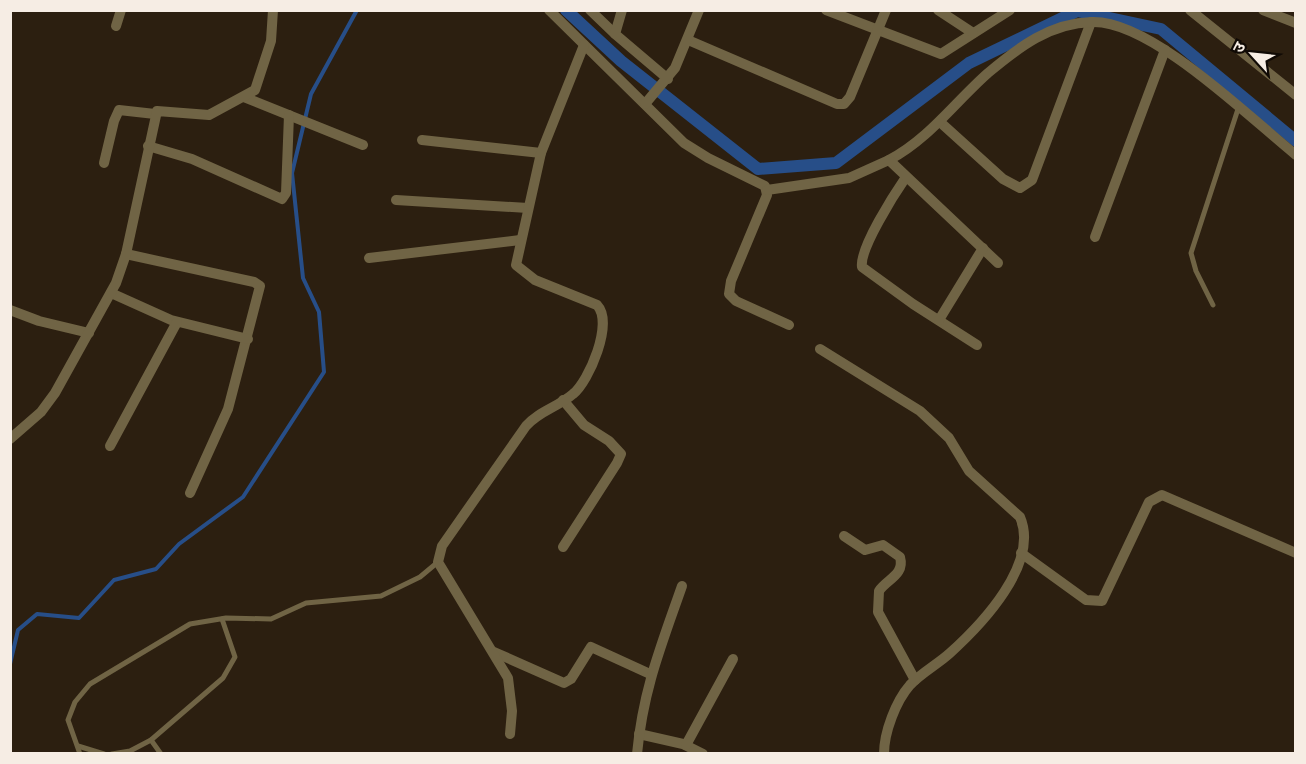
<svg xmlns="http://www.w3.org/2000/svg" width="1306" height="764" font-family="'Noto Sans','Noto Sans Devanagari',sans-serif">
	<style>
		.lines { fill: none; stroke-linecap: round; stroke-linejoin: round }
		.stream { stroke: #274e88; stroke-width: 4 }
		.canal { stroke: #274e88; stroke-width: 12 }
		.service { stroke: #706445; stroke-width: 5 }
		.minor { stroke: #706445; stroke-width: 10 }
	</style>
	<rect width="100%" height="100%" fill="#2c1f10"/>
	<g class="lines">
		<path class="stream" d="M10 664 18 630 37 614 79 618 114 580 156 569 179 544 243 497 324 372 319 312 303 278 292 173 311 94 357 10"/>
		<path class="canal" d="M566 10 621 61 758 169 836 163 969 63 1077 11 1161 29 1296 141"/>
		<g class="service">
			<path d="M1213 305 1196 271 1191 253 1238 109"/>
			<path d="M151 740 161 754"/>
			<path d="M78 746 104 754"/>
			<path d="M80 754 68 720 75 702 90 684 190 624 226 618 271 619 306 603 381 596 420 577 438 562"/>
			<path d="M112 754 130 751 151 740 223 678 235 657 222 619"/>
		</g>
		<g class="minor">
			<path d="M549 10 684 143 708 158 765 186 767 195 731 281 729 294 736 301 789 325"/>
			<path d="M590 10 615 34"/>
			<path d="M622 10 615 34 668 79"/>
			<path d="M826 10 941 54 1010 10"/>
			<path d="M938 10 973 33"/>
			<path d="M1190 10 1296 95"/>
			<path d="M1263 10 1296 23"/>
			<path d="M116 26 121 10"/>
			<path d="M688 40 837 104H844L850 97 886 10"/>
			<path d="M244 97 363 145"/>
			<path d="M645 104 675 68 699 10"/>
			<path d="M940 122 1003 179 1020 188 1032 180 1091 22"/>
			<path d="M422 140 541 153"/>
			<path d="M148 146 192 159 282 199 286 193 289 115"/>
			<path d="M889 160C929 139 955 102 988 73 1019 47 1050 23 1092 22 1151 20 1250 118 1296 155"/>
			<path d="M104 163 114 121 119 110 155 114"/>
			<path d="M906 177C895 193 859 249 862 267L913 304 977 345"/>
			<path d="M767 190 849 178 889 160 998 263"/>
			<path d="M396 200 528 208"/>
			<path d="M1095 237 1165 50"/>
			<path d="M126 254 254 282 260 286 228 409 190 493"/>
			<path d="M369 258 520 240"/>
			<path d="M111 293 171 320 248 339"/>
			<path d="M10 310 39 321 89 333"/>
			<path d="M939 320 983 248"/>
			<path d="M820 349 920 411 949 438 969 471 1020 517C1040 564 981 625 950 653 938 664 921 673 910 685 896 701 884 732 884 754"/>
			<path d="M10 439 41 412 55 393 116 283 126 254 157 111 209 115 255 90 271 41 273 10"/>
			<path d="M110 446 177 322"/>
			<path d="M844 536 865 550 883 545 900 557C905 575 887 579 879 591L878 612 915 680"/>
			<path d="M563 547 617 463 621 454 609 441 584 425 563 400"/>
			<path d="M1021 553 1086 600 1102 601 1149 502 1162 495 1296 553"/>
			<path d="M494 652 564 683 571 679 591 647 650 674"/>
			<path d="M510 734 512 711 508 678 438 562 442 546 526 426C539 411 558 407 573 394 589 381 614 323 597 305L535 280 516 265 541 153 584 45"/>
			<path d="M639 734 683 744 703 754"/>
			<path d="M686 745 733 659"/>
			<path d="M637 754C643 690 661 646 682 586"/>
		</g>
	</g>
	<rect width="1306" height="764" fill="none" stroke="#f6ede4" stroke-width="24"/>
	<g transform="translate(1252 54) rotate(297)" stroke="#100a05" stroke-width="4.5" paint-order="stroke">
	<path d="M0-4.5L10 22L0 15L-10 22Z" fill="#f6ede4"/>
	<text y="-9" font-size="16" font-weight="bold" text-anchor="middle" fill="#f6ede4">उ</text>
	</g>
</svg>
